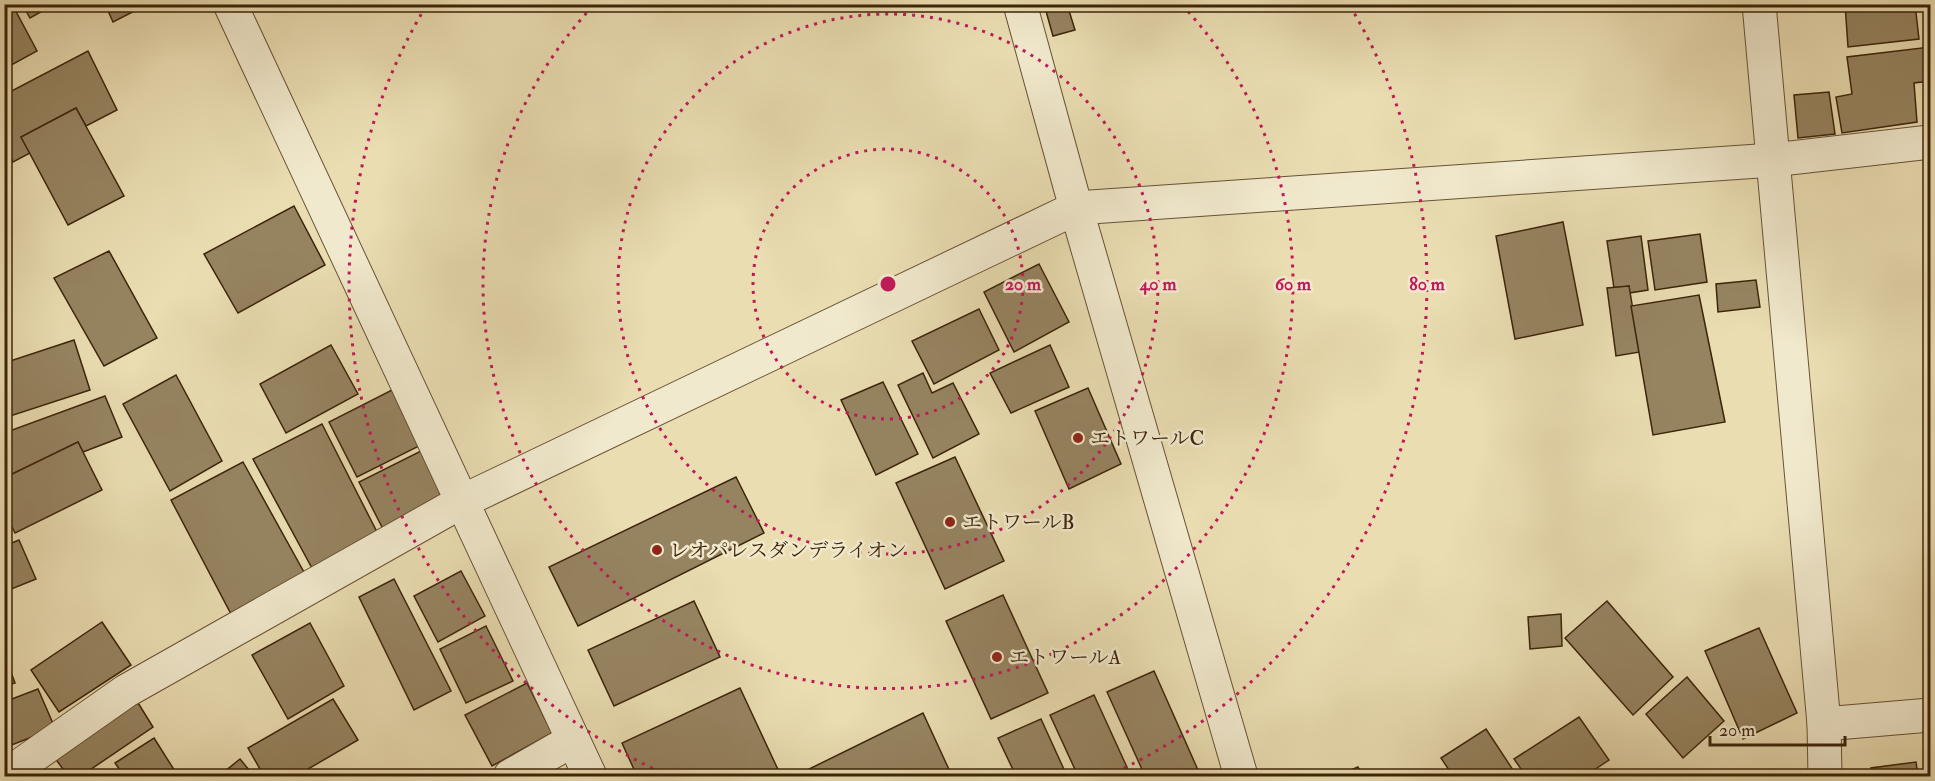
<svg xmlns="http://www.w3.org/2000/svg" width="1935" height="781" font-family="'IM FELL Double Pica','Noto Serif JP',serif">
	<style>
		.building { fill: #968461; stroke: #3c240a; stroke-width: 1.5 }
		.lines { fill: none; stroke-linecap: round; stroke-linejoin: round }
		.minor-casing { stroke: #685234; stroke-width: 35 }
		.minor { stroke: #f1e9cd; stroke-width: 33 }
		.ring { fill: none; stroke: #c2185b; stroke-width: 3; stroke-dasharray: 3 6 }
		.poi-dot { fill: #8f2418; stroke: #f1e9cd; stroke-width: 2 }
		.labels { text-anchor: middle; stroke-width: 5; stroke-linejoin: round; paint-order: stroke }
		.poi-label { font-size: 20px; fill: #3c240a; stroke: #f1e9cd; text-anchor: start }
		.centre { fill: #c2185b; stroke: #f1e9cd; stroke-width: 3 }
		.ring-label { font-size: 18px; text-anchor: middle; font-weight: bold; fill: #c2185b; stroke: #f1e9cd; stroke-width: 5; stroke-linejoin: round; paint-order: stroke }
	</style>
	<rect width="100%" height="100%" fill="#eaddb2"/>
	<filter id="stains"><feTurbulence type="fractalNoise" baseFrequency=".00333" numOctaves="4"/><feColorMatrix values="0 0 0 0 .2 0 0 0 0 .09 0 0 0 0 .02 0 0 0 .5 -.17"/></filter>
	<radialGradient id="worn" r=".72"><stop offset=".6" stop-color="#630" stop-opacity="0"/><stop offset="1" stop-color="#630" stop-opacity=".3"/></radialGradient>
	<g class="building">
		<path d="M4 4H12L37 51 4 69Z"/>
		<path d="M22 4H55L30 18Z"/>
		<path d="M105 4H148L113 22Z"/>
		<path d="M1044 4H1067L1075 30 1053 36Z"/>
		<path d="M1845 4H1915L1919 39 1848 47Z"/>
		<path d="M1930 47V81L1914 83 1917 122 1842 133 1836 97 1852 94 1847 57Z"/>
		<path d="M88 51 117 110 86 126 76 108 21 137 30 153 13 162 4 144V95Z"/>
		<path d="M1829 92 1835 134 1798 138 1794 95Z"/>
		<path d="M76 108 124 196 68 225 21 137Z"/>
		<path d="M294 206 325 265 238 313 204 254Z"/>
		<path d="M1563 222 1583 325 1515 339 1496 236Z"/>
		<path d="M1700 234 1707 282 1655 290 1648 241Z"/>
		<path d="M1641 236 1648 290 1629 293V286L1614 288 1607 241Z"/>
		<path d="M109 251 157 338 104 366 54 278Z"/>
		<path d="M1039 264 1069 322 1014 352 984 292Z"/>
		<path d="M1756 280 1760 307 1718 312 1716 284Z"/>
		<path d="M1629 286 1640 352 1616 356 1607 288Z"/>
		<path d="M1699 295 1725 422 1653 435 1631 306Z"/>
		<path d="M979 309 999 350 934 384 912 341Z"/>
		<path d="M74 340 90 390 4 418V363Z"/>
		<path d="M331 345 358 394 286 433 260 384Z"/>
		<path d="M1050 345 1069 387 1011 413 990 373Z"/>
		<path d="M923 373 932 393 953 383 979 434 933 458 898 385Z"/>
		<path d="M176 375 222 461 170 491 123 404Z"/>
		<path d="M883 382 918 454 876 475 841 400Z"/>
		<path d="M1088 388 1121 464 1069 489 1035 411Z"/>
		<path d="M392 390 419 446 357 477 329 422Z"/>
		<path d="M105 396 122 437 83 452 78 442 4 478V433Z"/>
		<path d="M322 424 378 534 313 570 253 459Z"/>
		<path d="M78 442 102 490 15 533 4 510V478Z"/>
		<path d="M421 451 446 500 384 531 359 482Z"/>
		<path d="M955 457 1004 561 945 589 896 483Z"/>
		<path d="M243 462 305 574 231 614 171 500Z"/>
		<path d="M736 477 764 533 578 626 549 567Z"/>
		<path d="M19 540 36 579 4 592V546Z"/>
		<path d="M461 571 485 616 438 642 414 596Z"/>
		<path d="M394 579 451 691 414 710 359 597Z"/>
		<path d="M1003 595 1048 693 991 719 946 621Z"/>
		<path d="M694 601 720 657 614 706 588 650Z"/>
		<path d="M1607 601 1673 677 1633 715 1565 638Z"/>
		<path d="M1561 614 1562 646 1530 649 1528 617Z"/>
		<path d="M102 622 131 665 59 712 31 670Z"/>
		<path d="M310 623 344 686 288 719 252 655Z"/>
		<path d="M486 626 513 681 466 703 440 649Z"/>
		<path d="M1759 628 1797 713 1743 739 1705 651Z"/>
		<path d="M4 653 15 683 4 686Z"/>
		<path d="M1154 671 1198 770 1184 776H1145L1107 692Z"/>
		<path d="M1687 677 1724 721 1683 758 1646 714Z"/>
		<path d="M527 683 552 733 492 766 465 715Z"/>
		<path d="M740 688 781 776H637L622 743Z"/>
		<path d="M38 689 55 728 4 748V702Z"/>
		<path d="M1094 695 1131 776H1078L1050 715Z"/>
		<path d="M135 698 153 727 81 776H68L52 754Z"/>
		<path d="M333 699 358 740 296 776H264L248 748Z"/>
		<path d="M923 713 952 776H795Z"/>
		<path d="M1579 717 1609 760 1585 776H1526L1514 759Z"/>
		<path d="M1041 719 1067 776H1016L998 738Z"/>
		<path d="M1486 729 1517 776H1453L1441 758Z"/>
		<path d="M154 738 178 776H124L115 763Z"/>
		<path d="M240 759 254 776H219Z"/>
		<path d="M1916 762 1918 776H1873L1871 768Z"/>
		<path d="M1358 767 1363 776H1336Z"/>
	</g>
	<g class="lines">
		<g class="minor-casing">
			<g id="minor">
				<path d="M230 4 590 776"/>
				<path d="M1020 4 1076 208 1241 776"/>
				<path d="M1759 4 1824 724 1825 776"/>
				<path d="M1824 724 1930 715"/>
				<path d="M5 776 126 691 461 502 1076 208 1773 160 1930 142"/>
				<path d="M510 776 573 740"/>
			</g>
		</g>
		<use href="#minor" class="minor"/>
	</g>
	<g class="ring">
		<circle cx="888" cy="284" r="135"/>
		<circle cx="888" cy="284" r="270"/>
		<path d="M1182 5A405 405 0 1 1 594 5"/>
		<path d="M669 776A539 539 0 0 1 426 6M1350 6A539 539 0 0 1 1107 776"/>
	</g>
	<g class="poi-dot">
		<circle cx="1078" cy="438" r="6"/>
		<circle cx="950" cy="522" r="6"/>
		<circle cx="657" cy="550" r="6"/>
		<circle cx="997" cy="657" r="6"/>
	</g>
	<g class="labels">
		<g class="poi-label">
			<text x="1090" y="445">エトワールC</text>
			<text x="962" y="529">エトワールB</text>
			<text x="669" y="557">レオパレスダンデライオン</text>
			<text x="1009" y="664">エトワールA</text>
		</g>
	</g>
	<circle cx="888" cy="284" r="9" class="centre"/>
	<g class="ring-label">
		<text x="1023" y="290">20 m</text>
		<text x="1158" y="290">40 m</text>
		<text x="1293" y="290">60 m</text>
		<text x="1427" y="290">80 m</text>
	</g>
	<rect width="1935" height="781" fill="none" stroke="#eaddb2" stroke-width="24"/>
	<rect x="6" y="6" width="1923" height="769" fill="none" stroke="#3c240a" stroke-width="3"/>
	<rect x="12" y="12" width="1911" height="757" fill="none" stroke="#3c240a" stroke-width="1.5"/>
	<path d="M1710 736v9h135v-9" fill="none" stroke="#3c240a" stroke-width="3"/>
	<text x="1719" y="736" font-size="18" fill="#3c240a" stroke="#f1e9cd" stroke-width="4.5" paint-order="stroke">20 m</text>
	<rect width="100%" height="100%" filter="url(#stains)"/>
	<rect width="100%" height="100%" fill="url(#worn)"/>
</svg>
